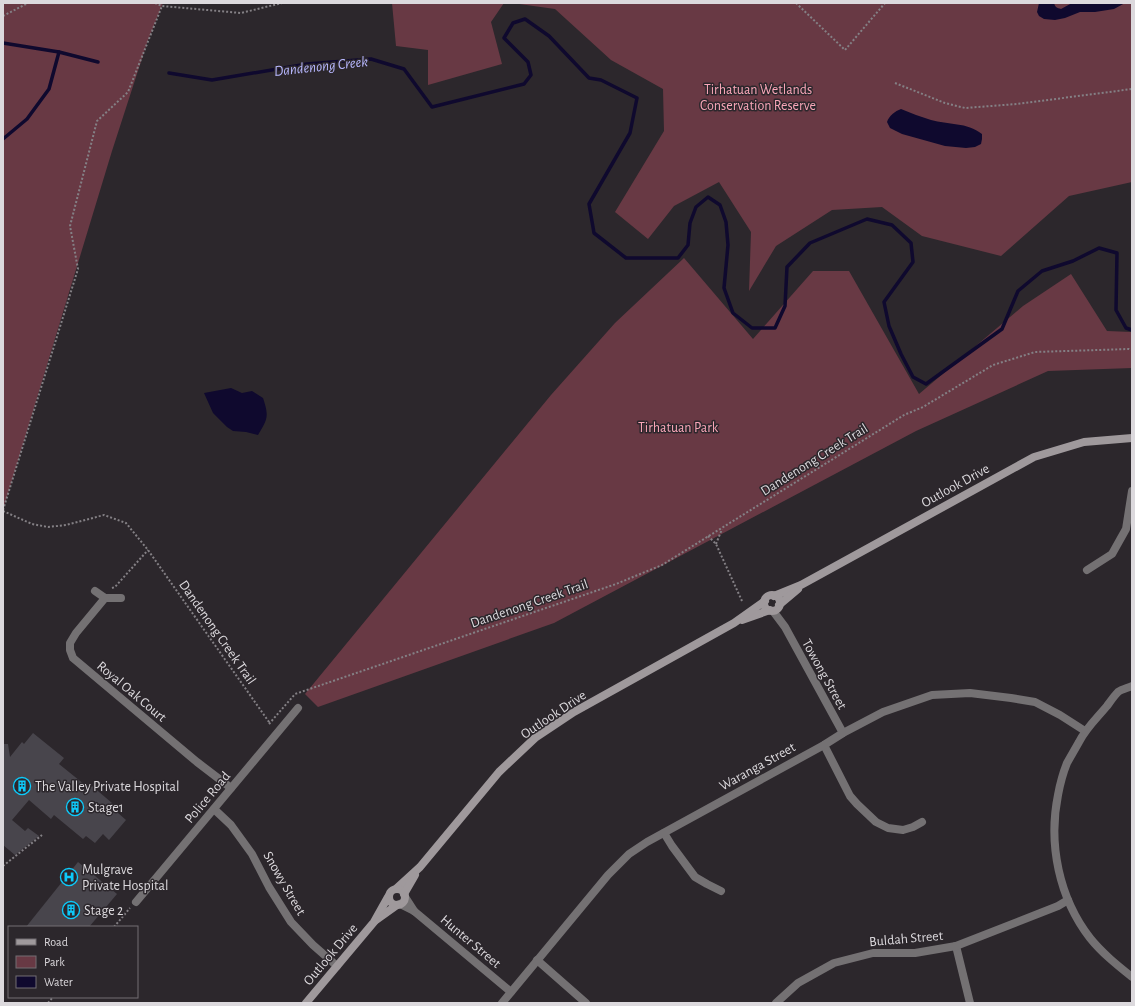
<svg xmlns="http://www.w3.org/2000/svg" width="1135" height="1006" font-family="'Alegreya Sans',sans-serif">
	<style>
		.green { fill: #683944 }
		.water { fill: #0f092e }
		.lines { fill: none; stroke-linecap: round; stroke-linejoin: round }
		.stream { stroke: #0f092e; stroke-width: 3.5 }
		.building { fill: #48454c }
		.path { stroke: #848085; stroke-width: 2; stroke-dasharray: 2 2; stroke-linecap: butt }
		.street { stroke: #747173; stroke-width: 8 }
		.secondary { stroke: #9f999c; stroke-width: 8 }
		.labels { text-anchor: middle; stroke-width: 3; stroke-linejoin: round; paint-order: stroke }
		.park-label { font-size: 14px; fill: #f9a6b8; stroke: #2c272c }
		.street-label { font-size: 14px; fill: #dcd9dd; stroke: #2c272c }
		.poi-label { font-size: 14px; fill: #dcd9dd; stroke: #2c272c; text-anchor: start }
		.water-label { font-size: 15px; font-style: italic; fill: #b7b7fe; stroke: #2c272c }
	</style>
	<rect width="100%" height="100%" fill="#2c272c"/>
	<g class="green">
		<path d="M3 3H163L147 43 112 151 3 510Z"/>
		<path d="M392 3H504L491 22 502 64 428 85V50L396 46Z"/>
		<path d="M512 3H1132V182L1069 196 1001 256 922 236 882 207 832 210 776 246 749 291 751 232 719 182 674 206 648 239 615 212 664 131 663 89 611 60 555 9Z"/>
		<path d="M684 258 753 339 813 271H849L919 394 1023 306 1071 274 1107 331 1132 332V368L1048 371 916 431 554 623 318 707 305 694 551 395 615 323Z"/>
	</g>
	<g class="water">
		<path d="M1039 3H1054C1055 7 1057 8 1061 9L1072 3H1125L1114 9 1095 12H1080L1065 18 1055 20 1044 19 1039 16 1037 12Z"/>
		<path d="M901 109C911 113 921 117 931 120 948 125 967 122 982 134V139L981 144 975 147 966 148 945 146 902 134 890 128 887 122C889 116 895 111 901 109Z"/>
		<path d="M231 388 242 393 252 391 263 398C269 416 268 419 258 435L246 432 233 431 227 427 213 413 204 393Z"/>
	</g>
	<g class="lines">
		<g class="stream">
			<path d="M3 43 59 52"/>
			<path d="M169 73 212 80 307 64 371 59 404 69 432 107 524 84 531 75 528 62 504 38 513 23 525 19 549 36 589 78 601 80 637 98 630 133 589 204 594 233 626 258H678L688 245 690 223 696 207 708 197 720 205 726 222 728 245 724 288 733 313 752 328H775L785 306 787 267 810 243 867 219 892 225 911 243 913 262 884 302 889 326 901 354 913 377 926 384 1002 329 1018 291 1042 271 1073 261 1099 248 1117 253 1116 310 1126 328 1132 330"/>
			<path d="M3 139 27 119 49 89 59 52 98 62"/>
		</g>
	</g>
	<g class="building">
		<path d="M33 733 64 758 59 764 90 789 92 786 112 803 110 806 126 820 109 840 103 834 95 843 86 836 83 839 54 815 51 819 29 800 12 820 25 831 28 828 39 836 15 855 3 845V744H8L10 757 22 742 24 744Z"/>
		<path d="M78 862 117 894 89 927H26Z"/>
	</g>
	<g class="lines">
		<g class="path">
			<path d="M155 3 162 6 241 13 282 3"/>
			<path d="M796 3 845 50 885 3"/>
			<path d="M3 16 28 3"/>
			<path d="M895 83 945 103 965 108 1017 104 1132 89"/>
			<path d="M3 510 78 269 70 226 97 121 128 92 162 6"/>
			<path d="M3 511 32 524 48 527 66 525 104 515 126 523 148 550 269 722V724L295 694 616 584 662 565 904 415 923 407 993 365 1035 352 1129 349 1132 350"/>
			<path d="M708 536 716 544 742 601"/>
			<path d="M716 544 722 529"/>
			<path d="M112 588 115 587 148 550"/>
			<path d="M3 866 42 835"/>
			<path d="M114 927 130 908"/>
			<path d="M48 1003 53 997"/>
		</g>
		<g class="street">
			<path d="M1087 570 1112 554 1126 529 1132 491"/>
			<path d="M95 591 105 598H121"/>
			<path d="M105 598 76 633 70 643V650L73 658 197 762 231 788"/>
			<path d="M773 611 785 627 843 733"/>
			<path d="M1132 686C1128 688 1122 689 1118 692 1114 696 1110 702 1107 706 1097 718 1086 728 1079 742 1075 749 1071 756 1067 763 1063 773 1060 784 1058 795 1048 844 1059 898 1090 938 1102 953 1117 965 1132 977"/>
			<path d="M824 745 850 796 857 804 876 822 888 828 903 830 913 827 922 822"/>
			<path d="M214 809 231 825 252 854 269 887 291 922 313 945 337 966"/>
			<path d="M664 833 672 846 695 877 707 884 721 891"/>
			<path d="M405 897 414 911"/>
			<path d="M136 902 298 708"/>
			<path d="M400 904 414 911 511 992"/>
			<path d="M956 946 970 1003"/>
			<path d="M537 960 586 1003"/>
			<path d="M502 1003 608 875 629 854 647 842 824 745 843 733 883 712 932 695 970 693 1011 698 1035 702 1060 715 1085 731"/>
			<path d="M776 1003 798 983 834 963 873 953H915L956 946 1058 906 1068 900"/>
		</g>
		<g class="secondary">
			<circle cx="772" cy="603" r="8"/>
			<path d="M774 596 801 585 1034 457 1084 442 1132 438"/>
			<path d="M779 605 798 589"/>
			<path d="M742 620 770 610"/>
			<path d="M397 888 420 867 499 772 535 738 574 712 734 623 765 601"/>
			<circle cx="397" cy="897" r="8"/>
			<path d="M404 894 415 875"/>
			<path d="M376 920 397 905"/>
			<path d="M306 1003 374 922 388 897"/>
		</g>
	</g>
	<defs>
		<g id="building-ring" transform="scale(0.9)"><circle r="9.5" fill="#2c272c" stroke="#0dcafa" stroke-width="1.5"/><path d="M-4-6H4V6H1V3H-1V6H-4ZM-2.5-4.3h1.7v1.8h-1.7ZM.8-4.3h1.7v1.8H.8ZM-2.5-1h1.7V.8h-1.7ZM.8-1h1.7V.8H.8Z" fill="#0dcafa"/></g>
		<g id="hospital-ring" transform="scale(0.9)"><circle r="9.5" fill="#2c272c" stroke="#0dcafa" stroke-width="1.5"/><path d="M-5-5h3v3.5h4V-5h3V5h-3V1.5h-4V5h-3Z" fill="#0dcafa"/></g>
	</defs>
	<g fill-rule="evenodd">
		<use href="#building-ring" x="22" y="786"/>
		<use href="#building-ring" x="75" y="807"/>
		<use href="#hospital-ring" x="69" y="877"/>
		<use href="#building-ring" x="71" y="910"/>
	</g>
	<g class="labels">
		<g class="park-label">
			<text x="758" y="94">Tirhatuan Wetlands<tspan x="758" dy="16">Conservation Reserve</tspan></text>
			<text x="678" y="432">Tirhatuan Park</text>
		</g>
		<g class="street-label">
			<text transform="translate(814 459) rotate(-32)" y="5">Dandenong Creek Trail</text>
			<text transform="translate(955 485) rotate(-29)" y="5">Outlook Drive</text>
			<text transform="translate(529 603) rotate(-19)" y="5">Dandenong Creek Trail</text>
			<text transform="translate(218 632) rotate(55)" y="5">Dandenong Creek Trail</text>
			<text transform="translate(825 674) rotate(61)" y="5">Towong Street</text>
			<text transform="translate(132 691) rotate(40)" y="5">Royal Oak Court</text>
			<text transform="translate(553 714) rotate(-34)" y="5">Outlook Drive</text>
			<text transform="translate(757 766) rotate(-29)" y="5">Waranga Street</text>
			<text transform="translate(207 797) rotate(-50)" y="5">Police Road</text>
			<text transform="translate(285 883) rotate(60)" y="5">Snowy Street</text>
			<text transform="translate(906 938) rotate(-5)" y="5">Buldah Street</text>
			<text transform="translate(471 941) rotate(40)" y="5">Hunter Street</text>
			<text transform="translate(330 954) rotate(-50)" y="5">Outlook Drive</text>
		</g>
		<g class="poi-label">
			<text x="35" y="791">The Valley Private Hospital</text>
			<text x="88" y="812">Stage1</text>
			<text x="82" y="874">Mulgrave<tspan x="82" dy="16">Private Hospital</tspan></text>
			<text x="84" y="915">Stage 2</text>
		</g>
		<g class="water-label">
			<text transform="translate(321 66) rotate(-6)" y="5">Dandenong Creek</text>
		</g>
	</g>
	<rect width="1135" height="1006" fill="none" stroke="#dcd9dd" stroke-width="8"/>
	<rect x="8" y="926" width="130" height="72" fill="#2c272c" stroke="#726e73"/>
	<rect x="16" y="939" width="20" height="6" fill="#9f999c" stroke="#726e73"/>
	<text x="44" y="946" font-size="12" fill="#dcd9dd">Road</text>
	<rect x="16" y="956" width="20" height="12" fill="#683944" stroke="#726e73"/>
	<text x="44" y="966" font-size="12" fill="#dcd9dd">Park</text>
	<rect x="16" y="976" width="20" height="12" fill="#0f092e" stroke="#726e73"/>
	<text x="44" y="986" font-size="12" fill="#dcd9dd">Water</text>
</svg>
